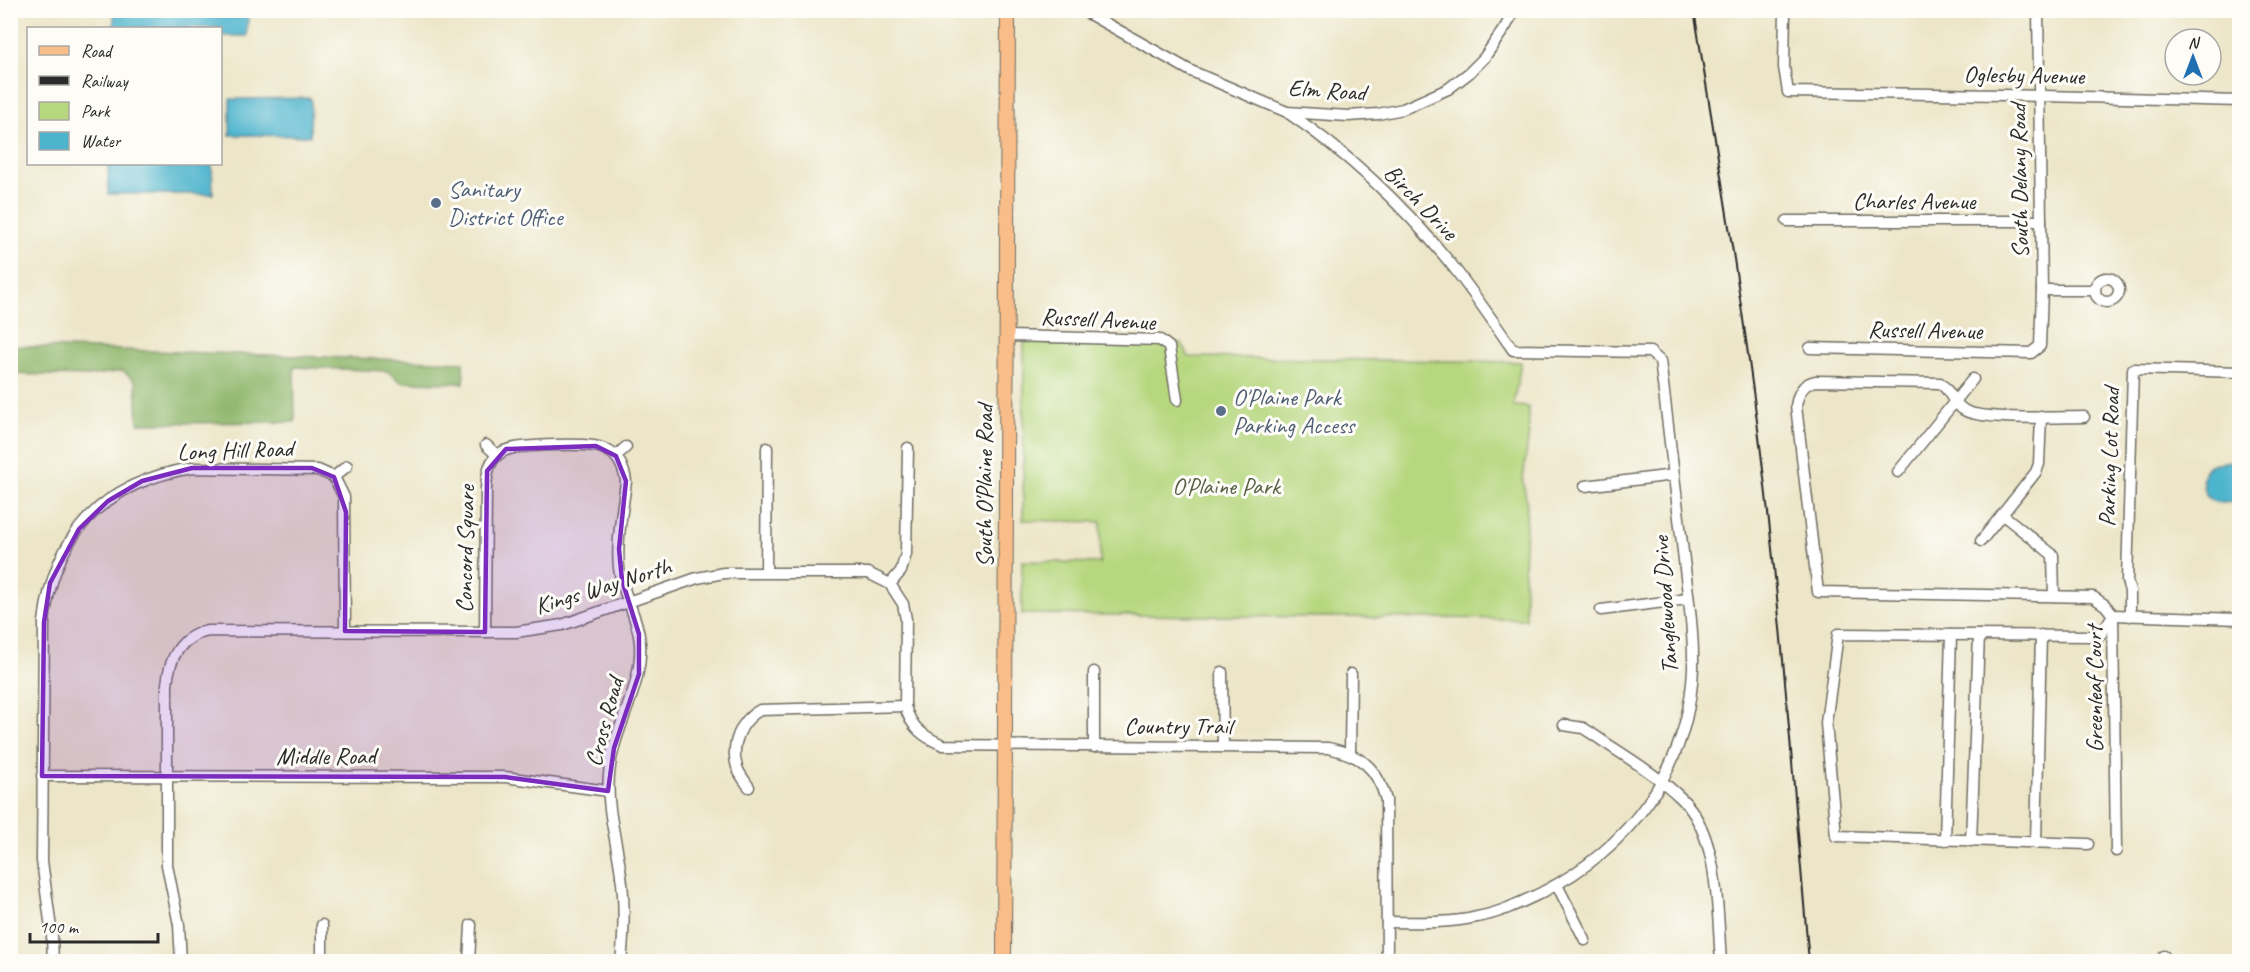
<svg xmlns="http://www.w3.org/2000/svg" width="2250" height="972" font-family="Caveat,sans-serif">
	<style>
		.green { fill: #b6d77e; stroke: #708154; stroke-width: 1.5 }
		.forest { fill: #90b86d; stroke: #5e724c; stroke-width: 1.5 }
		.water { fill: #4eb4cd; stroke: #3c707c; stroke-width: 1.5 }
		.lines { fill: none; stroke-linecap: round; stroke-linejoin: round }
		.minor-casing { stroke: #6f6c62; stroke-width: 13 }
		.major-casing { stroke: #6f6c62; stroke-width: 16 }
		.minor { stroke: #fff; stroke-width: 10 }
		.major { stroke: #f8bd89; stroke-width: 14 }
		.rail { stroke: #2b2b2b; stroke-width: 2 }
		.marked { fill: #7b2cbf; fill-opacity: 0.2; stroke: #7b2cbf; stroke-width: 4.5; stroke-linejoin: round }
		.service-dot { fill: #5c6f8a; stroke: #fdfcf7; stroke-width: 2 }
		.labels { text-anchor: middle; stroke-width: 6; stroke-linejoin: round; paint-order: stroke }
		.street-label { font-size: 24px; fill: #2b2b2b; stroke: #fdfcf7 }
		.service-label { font-size: 24px; fill: #4e5e75; stroke: #fdfcf7; text-anchor: start }
		.park-label { font-size: 24px; fill: #555f44; stroke: #fdfcf7 }
	</style>
	<rect width="100%" height="100%" fill="#fdfcf7"/>
	<filter id="ink" filterUnits="userSpaceOnUse"><feTurbulence type="fractalNoise" baseFrequency=".0167" numOctaves="2"/><feDisplacementMap in="SourceGraphic" scale="12" xChannelSelector="R" yChannelSelector="G"/><feConvolveMatrix kernelMatrix="1 2 1 2 8 2 1 2 1" color-interpolation-filters="sRGB"/></filter>
	<filter id="wash" filterUnits="userSpaceOnUse"><feTurbulence type="fractalNoise" baseFrequency=".008" numOctaves="4" result="noise"/><feDisplacementMap in="SourceGraphic" scale="24" xChannelSelector="R" yChannelSelector="G"/><feGaussianBlur stdDeviation="1.35" result="paint"/><feColorMatrix in="noise" values="0 0 0 0 0 0 0 0 0 0 0 0 0 0 0 0 0 1.4 0 .05"/><feComposite in="paint" operator="in"/></filter>
	<g filter="url(#wash)">
		<rect width="100%" height="100%" fill="#ece5c7"/>
		<path class="green" d="M1024 342 1182 343 1189 357 1521 362 1513 406 1528 407 1529 432 1523 480 1527 505 1524 569 1526 619 1022 614V561L1100 563 1101 522 1023 520Z"/>
		<path class="forest" d="M11 346 463 362 464 383 401 382 387 371 294 367 295 422 138 423 136 382 123 371 87 376 11 374Z"/>
		<g class="water">
			<path d="M114 11 290 10V11H248L247 36H221L220 28H114Z"/>
			<path d="M311 98 310 136 230 135V99Z"/>
			<path d="M108 164H212L213 194H108Z"/>
			<path d="M2239 461V501C2232 500 2222 504 2215 502 2201 499 2198 472 2210 465 2217 461 2232 462 2239 461Z"/>
		</g>
	</g>
	<g filter="url(#ink)">
		<g class="lines">
			<g class="minor-casing">
				<g id="minor">
					<path d="M1082 10 1191 71 1287 112 1348 116 1378 114 1403 109 1448 89 1469 73 1484 58 1506 26 1514 10"/>
					<path d="M1785 10 1784 67 1788 92 2004 95 2240 101"/>
					<path d="M1287 112C1349 154 1404 206 1451 264 1473 292 1493 321 1513 350L1650 352 1660 361 1663 384C1670 442 1677 501 1684 560 1688 596 1694 632 1693 668 1689 770 1629 848 1541 893 1520 903 1500 913 1477 917 1447 924 1417 922 1387 922"/>
					<path d="M1787 221H2041"/>
					<circle cx="2107" cy="290" r="12"/>
					<path d="M2042 290H2094"/>
					<path d="M1007 336 1160 340 1169 347 1177 400"/>
					<path d="M1810 348 2031 353 2040 346 2042 290 2038 10"/>
					<path d="M2084 417C2060 417 1980 421 1964 410 1952 403 1951 391 1940 383L1816 381C1803 383 1798 393 1796 406L1818 592 2093 597 2105 605 2113 615"/>
					<path d="M486 445 497 455"/>
					<path d="M616 456 626 447"/>
					<path d="M1898 472 1973 379"/>
					<path d="M334 477 347 466"/>
					<path d="M1585 486 1674 475"/>
					<path d="M2003 515 2053 555 2054 596"/>
					<path d="M1981 541 2036 472 2039 464 2041 417"/>
					<path d="M766 571 767 448"/>
					<path d="M890 584 901 571 906 554 908 448"/>
					<path d="M1601 610 1688 599"/>
					<path d="M2113 615 2240 619"/>
					<path d="M2130 616V591L2127 581 2133 369 2240 372"/>
					<path d="M2113 618 2116 851"/>
					<path d="M485 632 486 488C487 474 488 460 502 452 514 444 578 444 594 446 601 447 611 451 615 456 621 462 625 473 626 481 623 509 616 540 619 568 622 594 638 616 640 643 643 691 612 728 609 775 606 809 617 841 621 875 625 903 624 933 621 962"/>
					<path d="M1094 672V747"/>
					<path d="M1222 672 1223 747"/>
					<path d="M1564 725 1583 728 1591 733C1621 754 1655 773 1681 798 1720 835 1717 911 1721 962"/>
					<path d="M1350 754 1351 674"/>
					<path d="M42 776 505 777 608 791"/>
					<path d="M749 787C745 781 739 774 737 767 730 745 741 720 760 710L905 706"/>
					<path d="M1945 840 1951 635"/>
					<path d="M1971 841 1979 635"/>
					<path d="M2036 843 2041 635"/>
					<path d="M2088 844 1836 836 1826 723 1838 634 2092 636 2101 634 2113 615"/>
					<path d="M1557 885 1585 940"/>
					<path d="M53 962 52 936 42 861 44 622C54 534 104 482 192 468L318 470 334 477 344 497 345 631"/>
					<path d="M181 962 179 925 167 865V685C169 659 180 636 208 631L516 632 562 625 697 578 724 573H868L890 584 903 604 906 619 905 706C911 728 924 737 943 745L1328 748C1361 755 1377 767 1386 800L1387 962"/>
					<path d="M322 962V925"/>
					<path d="M469 962 471 925"/>
					<path d="M2164 962V956"/>
				</g>
			</g>
			<g class="major-casing">
				<path id="major" d="M1004 962 1008 10"/>
			</g>
			<use href="#minor" class="minor"/>
			<use href="#major" class="major"/>
			<path class="rail" d="M1694 10C1718 158 1743 305 1761 453 1782 622 1794 792 1809 962"/>
		</g>
	</g>
	<path class="marked" d="M596 446 616 456 626 481 619 549 622 580 639 634V674L614 748 608 791 505 777 42 776 44 622 50 583 79 529 108 501 142 481 192 468H312L334 477 346 512 345 631 485 632 487 471 506 449Z"/>
	<g class="service-dot">
		<circle cx="436" cy="203" r="6"/>
		<circle cx="1221" cy="411" r="6"/>
	</g>
	<g class="labels">
		<g class="street-label">
			<text transform="translate(2024 75) rotate(1)" y="8">Oglesby Avenue</text>
			<text transform="translate(1327 90) rotate(4)" y="8">Elm Road</text>
			<text transform="translate(2019 181) rotate(-91)" y="8">South Delany Road</text>
			<text x="1914" y="209">Charles Avenue</text>
			<text transform="translate(1421 202) rotate(46)" y="8">Birch Drive</text>
			<text transform="translate(1098 319) rotate(3)" y="8">Russell Avenue</text>
			<text transform="translate(1925 330) rotate(1)" y="8">Russell Avenue</text>
			<text transform="translate(235 450) rotate(-2)" y="8">Long Hill Road</text>
			<text transform="translate(2109 457) rotate(-88)" y="8">Parking Lot Road</text>
			<text transform="translate(984 486) rotate(-90)" y="8">South O'Plaine Road</text>
			<text transform="translate(465 549) rotate(-89)" y="8">Concord Square</text>
			<text transform="translate(603 586) rotate(-17)" y="8">Kings Way North</text>
			<text transform="translate(1665 605) rotate(-94)" y="8">Tanglewood Drive</text>
			<text transform="translate(2094 689) rotate(-90)" y="8">Greenleaf Court</text>
			<text transform="translate(604 722) rotate(-75)" y="8">Cross Road</text>
			<text x="1178" y="734">Country Trail</text>
			<text x="326" y="764">Middle Road</text>
		</g>
		<g class="service-label">
			<text x="448" y="197">Sanitary<tspan x="448" dy="28">District Office</tspan></text>
			<text x="1233" y="405">O'Plaine Park<tspan x="1233" dy="28">Parking Access</tspan></text>
		</g>
		<g class="park-label">
			<text x="1226" y="494">O'Plaine Park</text>
		</g>
	</g>
	<rect width="2250" height="972" fill="none" stroke="#fdfcf7" stroke-width="36"/>
	<rect x="27" y="27" width="195" height="138" fill="#fdfcf7" stroke="#a9a8a5" stroke-width="1.5"/>
	<rect x="39" y="46" width="30" height="9" fill="#f8bd89" stroke="#a9a8a5" stroke-width="1.5"/>
	<text x="81" y="57" font-size="18" fill="#2b2b2b">Road</text>
	<rect x="39" y="76" width="30" height="9" fill="#2b2b2b" stroke="#a9a8a5" stroke-width="1.5"/>
	<text x="81" y="87" font-size="18" fill="#2b2b2b">Railway</text>
	<rect x="39" y="102" width="30" height="18" fill="#b6d77e" stroke="#a9a8a5" stroke-width="1.5"/>
	<text x="81" y="117" font-size="18" fill="#2b2b2b">Park</text>
	<rect x="39" y="132" width="30" height="18" fill="#4eb4cd" stroke="#a9a8a5" stroke-width="1.5"/>
	<text x="81" y="147" font-size="18" fill="#2b2b2b">Water</text>
	<g transform="translate(2193 57)"><circle r="28" fill="#fdfcf7" stroke="#a9a8a5" stroke-width="1.5"/>
	<path d="M0-4.5L10 22L0 15L-10 22Z" fill="#1f6fb2"/>
	<text y="-9" font-size="16" font-weight="bold" text-anchor="middle" fill="#2b2b2b">N</text>
	</g>
	<path d="M30 933v9h128v-9" fill="none" stroke="#2b2b2b" stroke-width="3"/>
	<text x="39" y="933" font-size="18" fill="#2b2b2b" stroke="#fdfcf7" stroke-width="4.5" paint-order="stroke">100 m</text>
</svg>
